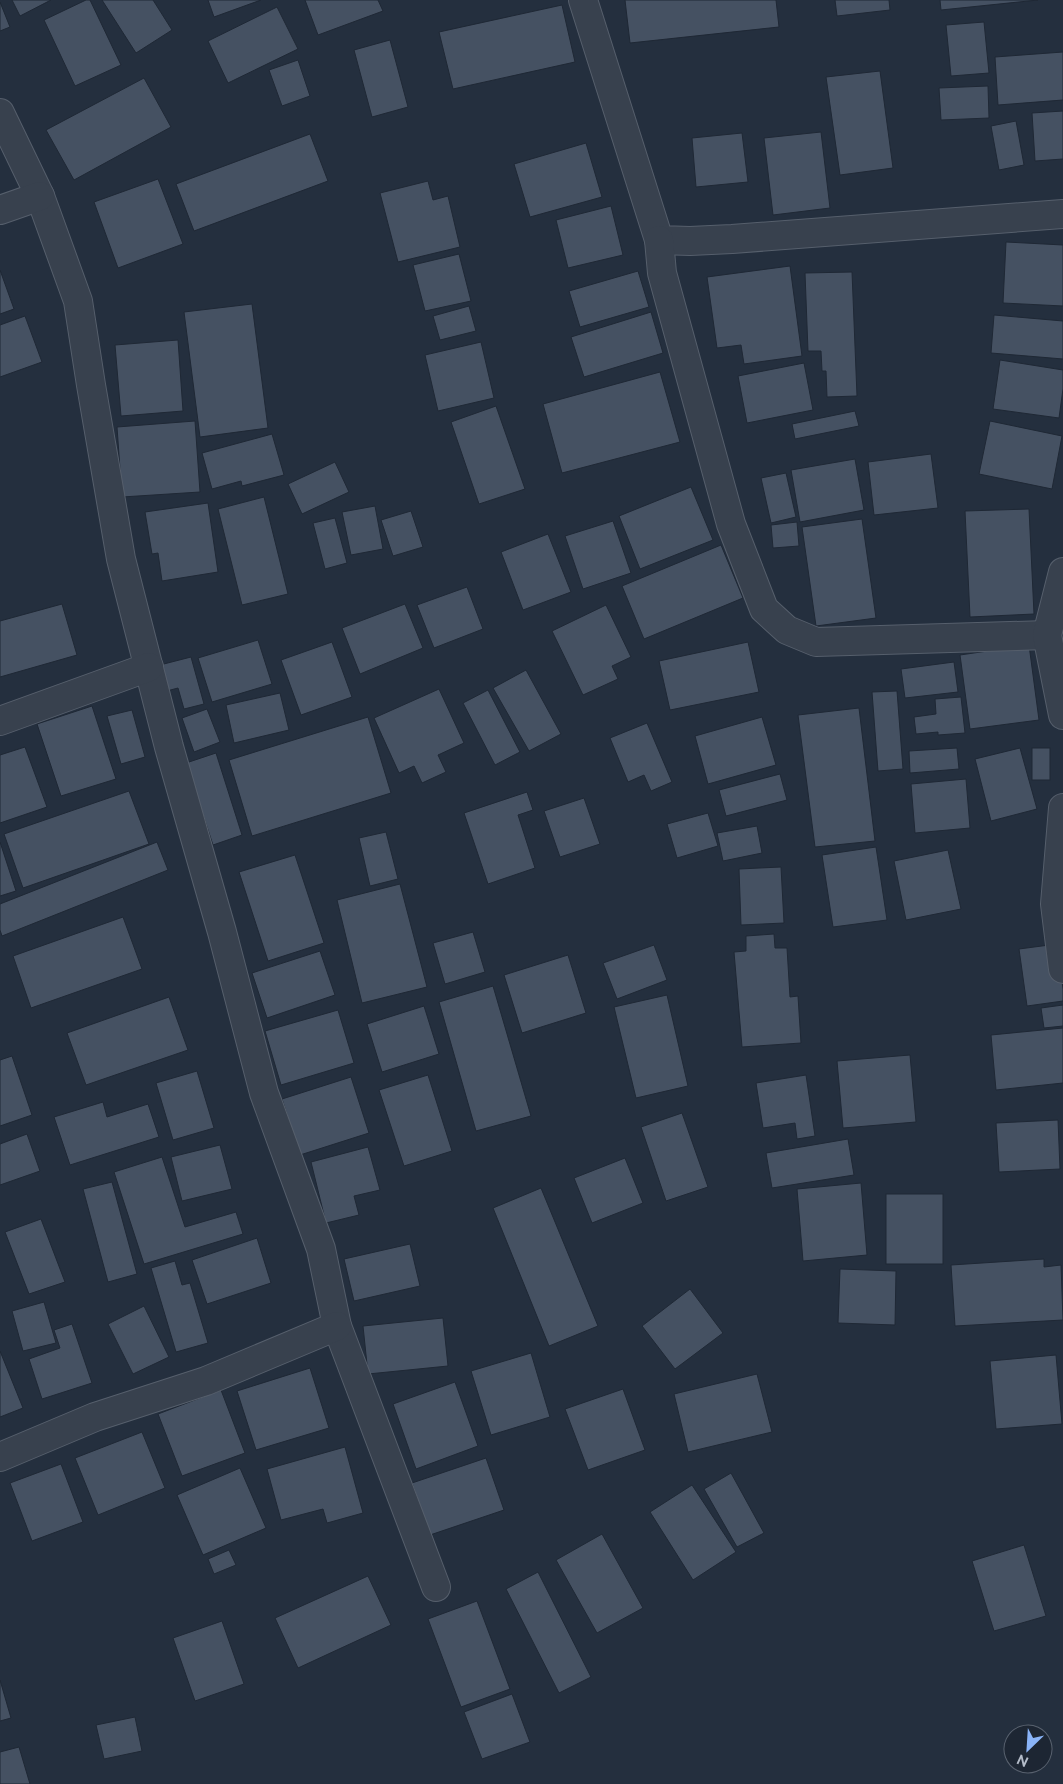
<svg xmlns="http://www.w3.org/2000/svg" width="1063" height="1784" font-family="Raleway,sans-serif">
	<style>
		.building { fill: #455162; stroke: #1f2835 }
		.lines { fill: none; stroke-linecap: round; stroke-linejoin: round }
		.minor-casing { stroke: #565f6c; stroke-width: 30 }
		.minor { stroke: #38414e; stroke-width: 28 }
	</style>
	<rect width="100%" height="100%" fill="#242f3e"/>
	<g class="building">
		<path d="M12 0H51L20 16Z"/>
		<path d="M86 0H90L121 65 75 86 44 20Z"/>
		<path d="M102 0H153L172 30 136 53Z"/>
		<path d="M208 0H261L214 17Z"/>
		<path d="M305 0H378L383 11 318 35Z"/>
		<path d="M625 0H776L779 27 630 43Z"/>
		<path d="M835 0H889L890 10 837 16Z"/>
		<path d="M940 0H1038L941 10Z"/>
		<path d="M0 2 10 27 0 31Z"/>
		<path d="M562 5 575 62 453 89 439 32Z"/>
		<path d="M277 7 298 49 228 83 208 41Z"/>
		<path d="M984 22 989 73 951 76 946 25Z"/>
		<path d="M390 40 408 107 372 117 354 50Z"/>
		<path d="M1063 52V100L998 105 995 57Z"/>
		<path d="M298 60 310 96 282 106 269 70Z"/>
		<path d="M880 71 893 168 840 175 826 77Z"/>
		<path d="M144 78 171 127 74 180 46 130Z"/>
		<path d="M988 86 989 118 941 120 939 88Z"/>
		<path d="M1063 111V159L1035 161 1032 113Z"/>
		<path d="M1016 121 1024 165 999 170 991 126Z"/>
		<path d="M821 132 830 208 773 215 764 138Z"/>
		<path d="M742 133 748 182 696 187 692 138Z"/>
		<path d="M310 134 328 181 194 231 176 184Z"/>
		<path d="M586 143 602 197 530 217 514 164Z"/>
		<path d="M158 179 183 244 118 268 94 202Z"/>
		<path d="M428 181 433 200 448 196 460 247 398 262 380 193Z"/>
		<path d="M611 206 623 255 568 268 556 220Z"/>
		<path d="M1006 242 1063 245V306L1003 303Z"/>
		<path d="M459 254 471 301 425 311 413 265Z"/>
		<path d="M790 266 802 356 744 364 741 345 717 348 707 277Z"/>
		<path d="M0 270 14 309 0 314Z"/>
		<path d="M638 271 649 307 580 327 569 291Z"/>
		<path d="M852 272 857 396 827 397 826 371H822L821 351H808L805 273Z"/>
		<path d="M252 304 268 428 200 437 184 312Z"/>
		<path d="M469 306 476 331 440 340 433 316Z"/>
		<path d="M651 312 663 353 584 377 571 337Z"/>
		<path d="M994 315 1063 321V359L991 353Z"/>
		<path d="M25 316 42 362 0 377V325Z"/>
		<path d="M178 340 183 411 121 416 115 345Z"/>
		<path d="M481 342 494 398 438 411 425 355Z"/>
		<path d="M1000 360 1063 370V389L1059 418 993 409Z"/>
		<path d="M804 363 813 410 747 423 738 376Z"/>
		<path d="M660 372 680 442 562 473 543 404Z"/>
		<path d="M496 406 525 489 479 504 451 422Z"/>
		<path d="M855 411 859 426 795 439 792 424Z"/>
		<path d="M195 421 200 492 122 497 117 427Z"/>
		<path d="M990 421 1062 436 1052 489 979 474Z"/>
		<path d="M272 434 284 475 242 486 241 481 212 489 202 453Z"/>
		<path d="M931 454 938 508 874 515 868 462Z"/>
		<path d="M855 459 864 510 800 522 791 470Z"/>
		<path d="M335 462 349 492 302 514 288 484Z"/>
		<path d="M786 473 796 517 771 523 761 478Z"/>
		<path d="M691 487 713 540 640 569 619 516Z"/>
		<path d="M264 497 288 594 242 605 218 509Z"/>
		<path d="M208 503 218 572 162 581 158 553 152 554 145 512Z"/>
		<path d="M375 506 383 549 351 555 342 512Z"/>
		<path d="M1029 509 1034 614 970 617 965 511Z"/>
		<path d="M411 511 423 547 393 556 381 520Z"/>
		<path d="M335 518 347 563 325 569 313 523Z"/>
		<path d="M862 519 876 618 816 626 802 527Z"/>
		<path d="M613 521 631 573 583 589 565 536Z"/>
		<path d="M797 522 799 546 773 548 771 525Z"/>
		<path d="M548 534 571 592 523 610 501 552Z"/>
		<path d="M721 545 743 598 644 639 622 586Z"/>
		<path d="M467 587 483 629 434 648 417 605Z"/>
		<path d="M62 604 77 655 0 677V621Z"/>
		<path d="M405 604 423 648 360 674 342 628Z"/>
		<path d="M606 605 631 657 612 666 618 679 583 695 552 631Z"/>
		<path d="M258 640 272 684 212 702 198 658Z"/>
		<path d="M332 642 352 697 301 715 281 660Z"/>
		<path d="M748 642 759 692 670 710 659 661Z"/>
		<path d="M1029 645 1039 720 970 729 960 655Z"/>
		<path d="M191 657 204 704 184 709 178 688 163 692 156 666Z"/>
		<path d="M954 662 958 692 905 698 901 669Z"/>
		<path d="M526 670 561 734 529 751 493 688Z"/>
		<path d="M439 689 464 743 438 755 446 772 422 783 414 766 399 773 374 718Z"/>
		<path d="M488 690 520 752 495 765 463 703Z"/>
		<path d="M897 691 903 769 878 771 872 692Z"/>
		<path d="M280 693 289 730 234 743 226 705Z"/>
		<path d="M961 697 965 733 938 735V732L916 734 914 717 936 714 935 699Z"/>
		<path d="M92 706 116 779 61 796 37 724Z"/>
		<path d="M859 708 875 841 815 847 798 715Z"/>
		<path d="M207 709 220 742 194 752 182 718Z"/>
		<path d="M132 710 145 757 121 764 107 716Z"/>
		<path d="M368 717 391 793 252 836 229 760Z"/>
		<path d="M762 717 776 765 708 784 695 736Z"/>
		<path d="M647 723 672 782 651 791 644 775 628 782 610 738Z"/>
		<path d="M25 747 47 807 0 823V755Z"/>
		<path d="M957 748 959 769 910 773 909 751Z"/>
		<path d="M1020 748 1037 809 991 821 975 759Z"/>
		<rect x="1032" y="748" width="18" height="32"/>
		<path d="M216 753 242 835 213 845 186 763Z"/>
		<path d="M780 774 787 800 726 816 719 790Z"/>
		<path d="M966 779 970 828 915 833 911 784Z"/>
		<path d="M129 791 149 844 23 888 4 834Z"/>
		<path d="M527 792 533 810 518 815 535 868 488 884 464 813Z"/>
		<path d="M584 798 600 844 560 857 544 811Z"/>
		<path d="M708 813 718 846 677 858 667 824Z"/>
		<path d="M757 826 762 853 723 861 717 833Z"/>
		<path d="M386 832 398 879 370 886 359 838Z"/>
		<path d="M0 842 16 891 0 896Z"/>
		<path d="M157 842 168 870 2 936 0 930V904Z"/>
		<path d="M876 847 887 920 833 927 822 855Z"/>
		<path d="M948 850 961 909 906 920 894 861Z"/>
		<path d="M295 855 324 943 268 961 239 872Z"/>
		<path d="M781 867 784 923 741 925 739 869Z"/>
		<path d="M400 884 427 987 362 1003 337 900Z"/>
		<path d="M123 917 142 969 31 1008 13 956Z"/>
		<path d="M473 932 485 972 445 984 433 943Z"/>
		<path d="M774 934 775 948H787L790 997 798 996 801 1043 742 1047 734 952 746 951V936Z"/>
		<path d="M1057 944 1063 989V1001L1027 1006 1019 949Z"/>
		<path d="M654 945 667 980 617 999 603 963Z"/>
		<path d="M320 951 335 995 267 1018 252 973Z"/>
		<path d="M568 955 586 1013 522 1033 504 975Z"/>
		<path d="M493 986 531 1116 476 1131 439 1002Z"/>
		<path d="M667 995 688 1086 636 1098 614 1007Z"/>
		<path d="M169 997 188 1050 86 1085 67 1033Z"/>
		<path d="M1063 1005V1026L1044 1028 1041 1008Z"/>
		<path d="M424 1006 439 1054 382 1072 367 1024Z"/>
		<path d="M338 1010 354 1063 281 1085 265 1031Z"/>
		<path d="M1063 1028V1083L996 1090 991 1035Z"/>
		<path d="M910 1055 916 1122 843 1128 837 1061Z"/>
		<path d="M12 1056 32 1115 0 1126V1060Z"/>
		<path d="M197 1071 214 1128 173 1140 156 1083Z"/>
		<path d="M428 1075 452 1151 404 1166 379 1090Z"/>
		<path d="M806 1075 815 1136 797 1139 795 1123 763 1128 756 1083Z"/>
		<path d="M351 1077 369 1133 300 1155 282 1099Z"/>
		<path d="M103 1102 107 1117 148 1104 159 1137 70 1165 54 1117Z"/>
		<path d="M682 1113 708 1187 666 1201 641 1127Z"/>
		<path d="M1058 1120 1060 1169 999 1172 996 1123Z"/>
		<path d="M27 1134 40 1171 0 1185V1144Z"/>
		<path d="M848 1139 854 1175 772 1188 766 1153Z"/>
		<path d="M220 1145 232 1189 182 1201 171 1157Z"/>
		<path d="M368 1147 380 1190 354 1196 359 1215 326 1223 311 1162Z"/>
		<path d="M162 1157 185 1227 236 1212 243 1234 144 1264 114 1172Z"/>
		<path d="M625 1158 643 1203 592 1223 574 1178Z"/>
		<path d="M112 1182 137 1274 108 1282 83 1189Z"/>
		<path d="M861 1183 867 1255 803 1261 797 1189Z"/>
		<path d="M541 1188 598 1326 549 1346 493 1208Z"/>
		<rect x="886" y="1194" width="57" height="70"/>
		<path d="M41 1219 65 1282 29 1294 5 1232Z"/>
		<path d="M257 1238 271 1283 207 1304 192 1260Z"/>
		<path d="M410 1244 420 1286 354 1301 344 1259Z"/>
		<path d="M1044 1259V1267L1061 1265 1063 1320 955 1326 951 1265Z"/>
		<path d="M175 1261 182 1285 190 1283 208 1343 176 1352 151 1268Z"/>
		<path d="M840 1269 896 1271 895 1325 838 1323Z"/>
		<path d="M690 1289 723 1333 675 1369 642 1326Z"/>
		<path d="M44 1302 56 1343 23 1351 12 1311Z"/>
		<path d="M144 1306 169 1357 133 1374 108 1324Z"/>
		<path d="M443 1318 448 1366 368 1374 363 1326Z"/>
		<path d="M72 1324 92 1383 42 1399 29 1359 60 1348 54 1330Z"/>
		<path d="M0 1351 23 1408 0 1417Z"/>
		<path d="M531 1353 550 1417 491 1435 471 1371Z"/>
		<path d="M1056 1355 1062 1424 996 1429 990 1361Z"/>
		<path d="M310 1368 329 1428 256 1450 237 1391Z"/>
		<path d="M757 1374 772 1432 688 1452 674 1394Z"/>
		<path d="M455 1382 478 1446 416 1469 393 1404Z"/>
		<path d="M623 1389 645 1450 588 1470 565 1409Z"/>
		<path d="M221 1390 245 1453 182 1476 158 1414Z"/>
		<path d="M142 1432 165 1488 98 1515 75 1458Z"/>
		<path d="M345 1447 363 1513 327 1523 323 1509 281 1520 267 1469Z"/>
		<path d="M486 1458 504 1510 430 1535 412 1483Z"/>
		<path d="M61 1464 83 1522 32 1541 10 1483Z"/>
		<path d="M240 1468 266 1528 203 1555 177 1495Z"/>
		<path d="M731 1473 764 1533 737 1547 704 1489Z"/>
		<path d="M692 1485 736 1552 693 1580 650 1512Z"/>
		<path d="M602 1534 643 1608 597 1633 556 1560Z"/>
		<path d="M1024 1545 1046 1616 994 1631 972 1561Z"/>
		<path d="M229 1550 236 1565 214 1574 208 1559Z"/>
		<path d="M538 1572 591 1677 559 1693 506 1589Z"/>
		<path d="M368 1576 391 1625 298 1668 275 1618Z"/>
		<path d="M477 1601 510 1689 461 1707 428 1619Z"/>
		<path d="M222 1621 244 1684 195 1701 173 1638Z"/>
		<path d="M0 1680 11 1718 0 1721Z"/>
		<path d="M512 1694 530 1742 482 1759 464 1712Z"/>
		<path d="M135 1717 142 1751 104 1759 96 1725Z"/>
		<path d="M19 1747 30 1784H0V1752Z"/>
	</g>
	<g class="lines">
		<g class="minor-casing">
			<g id="minor">
				<path d="M583 0 659 240 690 241 732 239 1063 214"/>
				<path d="M0 113 40 196 78 301 91 385 121 559 169 747 222 932 264 1093 321 1249 337 1326 436 1587"/>
				<path d="M0 210 40 196"/>
				<path d="M659 240 662 273 731 524 764 609 787 630 816 642 1047 635"/>
				<path d="M1063 572 1047 635 1063 715"/>
				<path d="M0 721 149 667"/>
				<path d="M1063 808 1055 904 1063 969"/>
				<path d="M0 1457 95 1417 206 1381 337 1326"/>
			</g>
		</g>
		<use href="#minor" class="minor"/>
	</g>
	<g transform="translate(1028 1749) rotate(205)"><circle r="24" fill="#1d2633" stroke="#59626f"/>
	<path d="M0-4L9 19L0 12L-9 19Z" fill="#8ab4f8"/>
	<text y="-8" font-size="14" font-weight="bold" text-anchor="middle" fill="#b4bcc9">N</text>
	</g>
</svg>
